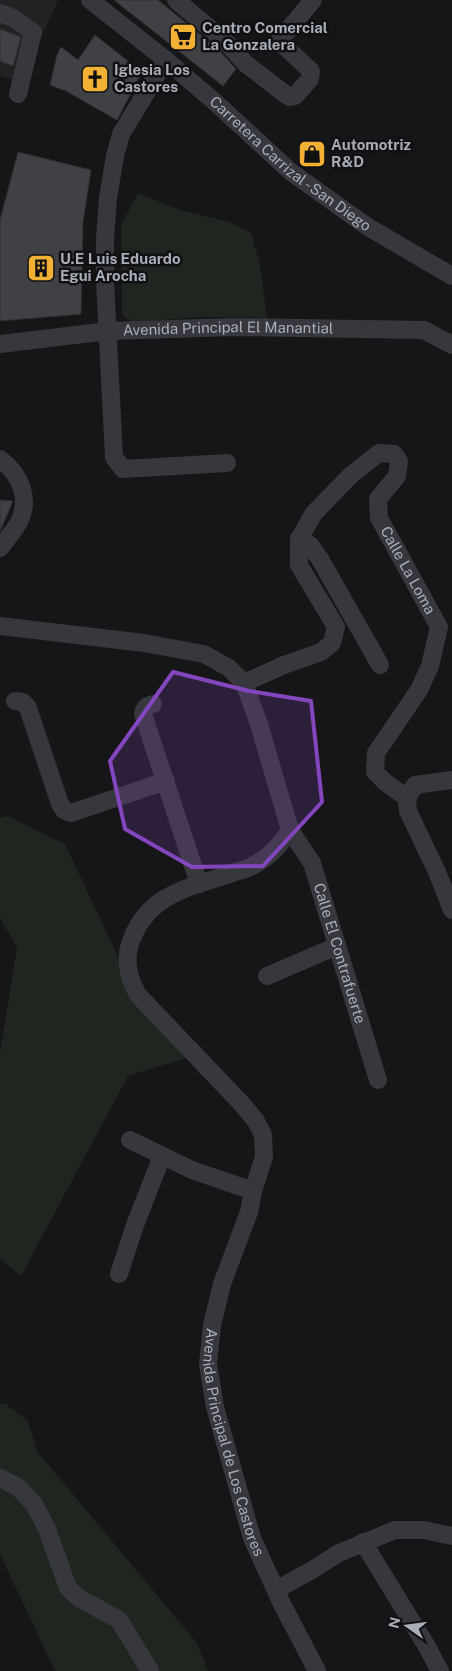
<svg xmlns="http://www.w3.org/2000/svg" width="452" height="1671" font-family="'Public Sans',sans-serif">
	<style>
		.built { fill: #222225 }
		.green { fill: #1e261f }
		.building { fill: #404145; stroke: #303034 }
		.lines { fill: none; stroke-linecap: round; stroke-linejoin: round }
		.minor { stroke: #37383d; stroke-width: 18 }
		.marked { fill: #8446be; fill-opacity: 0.2; stroke: #8446be; stroke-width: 4; stroke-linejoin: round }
		.labels { text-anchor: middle; stroke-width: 5; stroke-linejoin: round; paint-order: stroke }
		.poi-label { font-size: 15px; font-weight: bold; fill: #a8adb8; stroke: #111113; text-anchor: start }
		.street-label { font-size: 15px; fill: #a8adb8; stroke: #111113 }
	</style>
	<rect width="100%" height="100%" fill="#161618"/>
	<path class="built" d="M0 0H58L21 82 0 76Z"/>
	<g class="green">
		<path d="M138 193 180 210 230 222 251 233 260 264 267 319 258 317H200L133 322 122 315 121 225Z"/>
		<path d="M8 816 65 844 120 961 186 1058 128 1076 21 1276 0 1259V1054L17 947 0 918V818Z"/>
		<path d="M4 1403 28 1421 37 1451 197 1643 208 1671H55L0 1554V1404Z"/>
	</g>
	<g class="building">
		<path d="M114 0H158L219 50 236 69 223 86Z"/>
		<path d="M0 29 21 37 13 66 0 61Z"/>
		<path d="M95 35 142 72 117 120 66 91 50 85 57 55 61 47 78 60Z"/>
		<path d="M18 152 91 170 83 222 81 314 0 321V220Z"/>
		<path d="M0 500 13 501 0 531Z"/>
	</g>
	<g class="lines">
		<g class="minor">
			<path id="s1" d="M90 0 166 60 216 103 291 172 368 227 452 276"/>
			<path d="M176 0 226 42 246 64 285 94 290 97 295 96 310 79 311 71 279 41 313 0"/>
			<path d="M0 13 13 18 33 32 18 94"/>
			<path d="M166 60 121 134 115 156 108 198 105 239V281L114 457 123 469 227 463"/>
			<path id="s2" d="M0 344 108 331 234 327 424 330 452 345"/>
			<path d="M0 459C20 474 31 498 19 522 14 531 6 540 0 548"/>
			<path d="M299 539 310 545 320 559 380 665"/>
			<path id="s3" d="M0 626 144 643 204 654 229 668 244 683 259 724 290 830 312 863 378 1080"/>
			<path id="s4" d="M244 683 284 665 321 652 332 643 336 627 299 565V539L314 513 351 475 379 453 394 454 399 461 397 476 378 499 379 518 439 627 430 666 419 690 376 753 375 772 385 782 407 798"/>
			<path d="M15 701 23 702 28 708 60 804 64 810 71 813 166 781"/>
			<path d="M153 704C147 706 144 707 143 714L199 884"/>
			<path d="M407 798 408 811 437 872 452 910"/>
			<path d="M407 798 415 785 452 780"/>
			<path id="s5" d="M290 830C279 846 269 858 252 866 245 870 237 871 230 874 188 888 148 894 131 941 124 960 128 977 138 995L241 1103 256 1121 263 1135 264 1157 253 1191 249 1212 222 1284 212 1325 208 1364 215 1407 252 1538 281 1602 317 1671"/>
			<path d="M267 976 337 946"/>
			<path d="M130 1140 192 1170 253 1191"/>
			<path d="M119 1274 135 1225 162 1156"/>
			<path d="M0 1478 18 1487 34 1504 47 1529 68 1588 79 1598 119 1620 150 1671"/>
			<path d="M363 1542 426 1645 440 1671"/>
			<path d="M276 1590 312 1570 339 1553 395 1530H424L452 1536"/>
		</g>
	</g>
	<path class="marked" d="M173 672 249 691 311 701 322 802 263 866 192 867 125 829 110 761Z"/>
	<defs>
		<g id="supermarket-square" transform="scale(1.4375)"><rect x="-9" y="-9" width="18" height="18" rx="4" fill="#f2b134" stroke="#111113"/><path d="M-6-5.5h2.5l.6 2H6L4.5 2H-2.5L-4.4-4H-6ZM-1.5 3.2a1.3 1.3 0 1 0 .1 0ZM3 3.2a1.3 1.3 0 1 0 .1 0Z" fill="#111"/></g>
		<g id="church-square" transform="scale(1.4375)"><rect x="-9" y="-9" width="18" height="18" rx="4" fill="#f2b134" stroke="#111113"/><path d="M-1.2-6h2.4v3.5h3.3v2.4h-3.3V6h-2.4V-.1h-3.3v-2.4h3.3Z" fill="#111"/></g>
		<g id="shop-square" transform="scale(1.4375)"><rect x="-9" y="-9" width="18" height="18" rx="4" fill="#f2b134" stroke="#111113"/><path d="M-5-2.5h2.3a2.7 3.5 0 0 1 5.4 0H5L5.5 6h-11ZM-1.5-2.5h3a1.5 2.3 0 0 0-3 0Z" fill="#111"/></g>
		<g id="building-square" transform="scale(1.4375)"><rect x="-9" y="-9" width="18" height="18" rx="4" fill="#f2b134" stroke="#111113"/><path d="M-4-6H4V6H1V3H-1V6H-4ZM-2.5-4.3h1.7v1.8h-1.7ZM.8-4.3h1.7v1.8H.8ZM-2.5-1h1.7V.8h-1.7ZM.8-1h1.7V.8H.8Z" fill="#111"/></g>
	</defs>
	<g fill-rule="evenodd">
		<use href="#supermarket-square" x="183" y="37"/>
		<use href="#church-square" x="95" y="79"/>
		<use href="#shop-square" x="312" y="154"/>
		<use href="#building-square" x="41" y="268"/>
	</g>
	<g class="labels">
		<g class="poi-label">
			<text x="202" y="33">Centro Comercial<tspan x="202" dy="17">La Gonzalera</tspan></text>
			<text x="114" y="75">Iglesia Los<tspan x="114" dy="17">Castores</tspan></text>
			<text x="331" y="150">Automotriz<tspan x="331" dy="17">R&amp;D</tspan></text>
			<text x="60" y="264">U.E Luis Eduardo<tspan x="60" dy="17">Egui Arocha</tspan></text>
		</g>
		<g class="street-label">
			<text dy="5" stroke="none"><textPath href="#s1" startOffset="259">Carretera Carrizal - San Diego</textPath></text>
			<text dy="5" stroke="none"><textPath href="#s2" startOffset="229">Avenida Principal El Manantial</textPath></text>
			<text dy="5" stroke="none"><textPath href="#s4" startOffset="478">Calle La Loma</textPath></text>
			<text dy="5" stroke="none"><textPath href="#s3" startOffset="544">Calle El Contrafuerte</textPath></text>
			<text dy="5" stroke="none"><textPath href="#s5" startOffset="765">Avenida Principal de Los Castores</textPath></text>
		</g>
	</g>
	<g transform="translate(407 1626) rotate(284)" stroke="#111113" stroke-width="4" paint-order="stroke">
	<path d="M0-4L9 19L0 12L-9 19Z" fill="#a8adb8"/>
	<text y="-8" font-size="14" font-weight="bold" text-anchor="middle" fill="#a8adb8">N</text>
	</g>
</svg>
